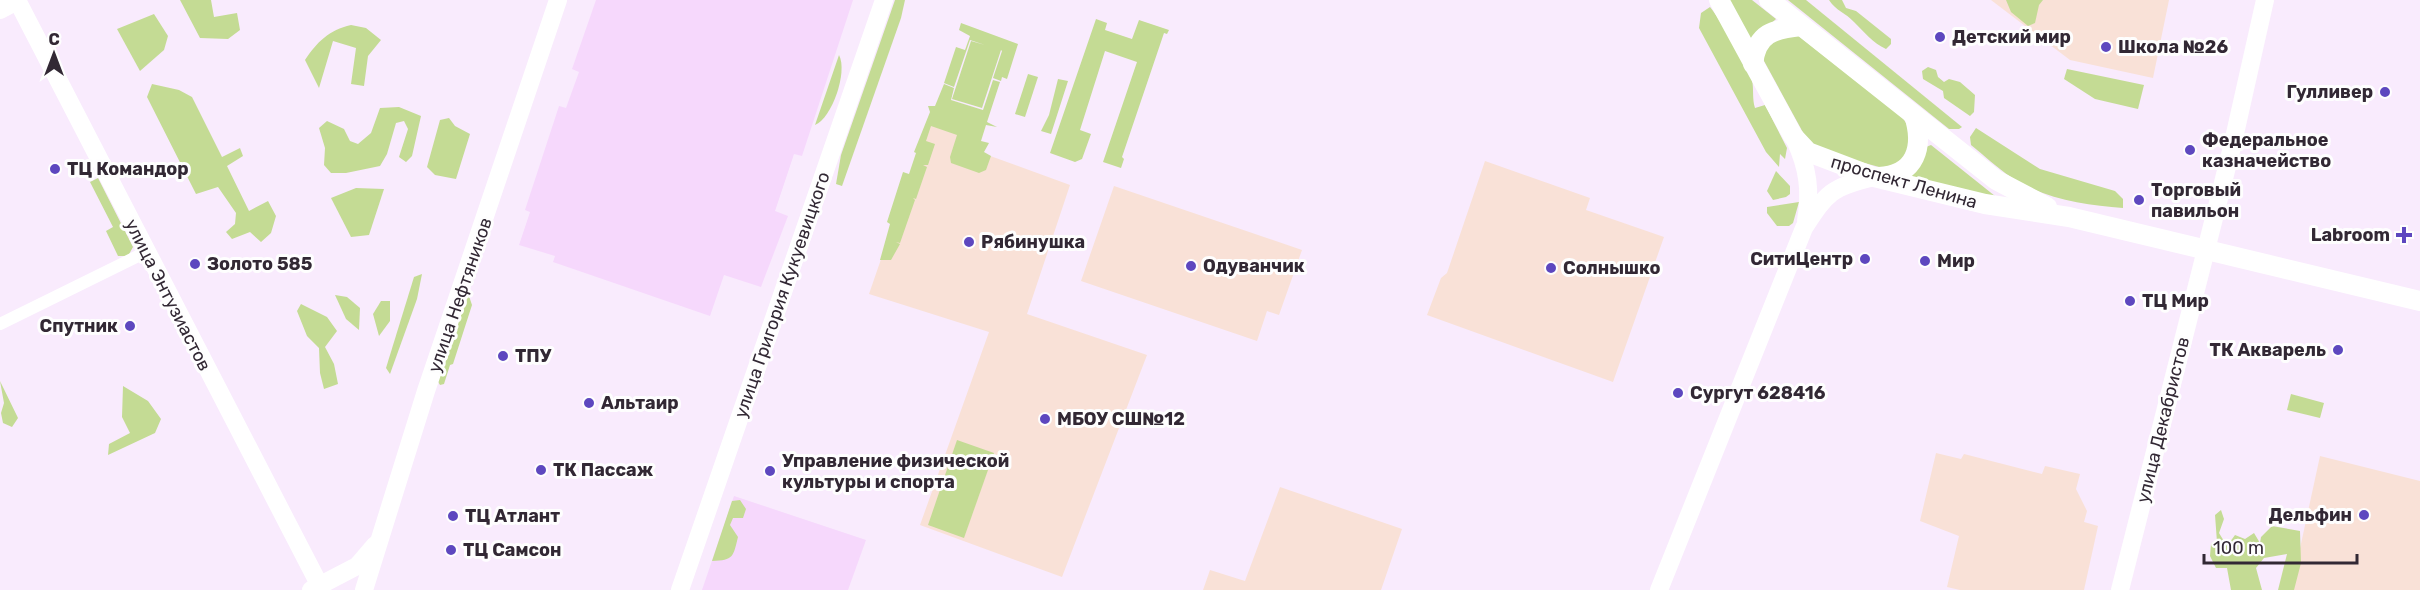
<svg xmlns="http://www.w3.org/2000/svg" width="2420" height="590" font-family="Rubik,sans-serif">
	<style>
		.built { fill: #f6d8fc }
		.education { fill: #f9e1d7 }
		.green { fill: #c4db94 }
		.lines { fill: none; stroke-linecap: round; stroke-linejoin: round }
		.street { stroke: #fff; stroke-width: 12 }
		.secondary { stroke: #fff; stroke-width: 18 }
		.primary { stroke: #fff; stroke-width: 20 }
		.poi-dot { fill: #5d47bf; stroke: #fefefe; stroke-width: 2 }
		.labels { text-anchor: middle; stroke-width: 6; stroke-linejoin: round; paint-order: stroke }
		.poi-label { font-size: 18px; font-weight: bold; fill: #322834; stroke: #fefefe; text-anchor: start }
		.street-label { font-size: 18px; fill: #322834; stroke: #fefefe }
	</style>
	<rect width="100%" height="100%" fill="#f9ebfd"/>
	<g class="built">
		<path d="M596 0H853L802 156 794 154 775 211 788 216 761 287 724 275 710 316 553 262 555 256 519 245 530 212 525 210 559 106 566 108 579 72 572 69Z"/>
		<path d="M734 496 866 540 848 590H702Z"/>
	</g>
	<g class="education">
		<path d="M1991 0H2169L2153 78 2070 60Z"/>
		<path d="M928 123 963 134 960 145 1070 185 1027 314 1147 355 1062 577 920 525 989 332 869 294Z"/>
		<path d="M1485 161 1590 198 1586 210 1664 237 1613 382 1427 315 1441 278 1447 273Z"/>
		<path d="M1114 186 1302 250 1279 315 1267 311 1257 341 1081 281Z"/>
		<path d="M1936 453 1961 459 1964 454 2042 474 2045 466 2080 474 2076 489 2087 511 2084 522 2098 526 2084 590H1960L1947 587 1959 536 1920 521Z"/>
		<path d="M2320 456 2420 481V590H2291Z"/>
		<path d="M1280 487 1402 529 1381 590H1203L1210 570 1245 581Z"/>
	</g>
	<g class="green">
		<path d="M180 0H211L214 17 237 13 240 30 228 39 200 38Z"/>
		<path d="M895 0H905L901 18 842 186 836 184 841 155Z"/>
		<path d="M1727 0H1752L1776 19 1754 39H1748Z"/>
		<path d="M1788 0H1806L1962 127 1959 129H1949Z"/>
		<path d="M1829 0H1842L1846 8 1856 11 1891 39V44L1886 49C1873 43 1864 32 1854 22 1846 13 1836 11 1829 0Z"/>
		<path d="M2006 0H2043L2039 5 2035 23 2028 26 2011 12Z"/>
		<path d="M1710 7C1722 22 1746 62 1752 80 1754 89 1752 99 1755 108L1765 105 1787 148 1785 159 1780 154 1779 167 1766 152 1699 28 1701 13Z"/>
		<path d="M154 14 168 36 164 50 140 71 117 29Z"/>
		<path d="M1096 19 1107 23 1105 30 1132 39 1139 20 1169 30 1167 34 1164 33 1122 157 1124 159 1121 168 1103 162 1137 62 1105 51 1080 130 1091 134 1082 159 1075 162 1050 153Z"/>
		<path d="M961 23 1018 44 1007 79 1002 77 1001 81 993 78 1002 51 1001 50 982 108 952 99 971 41 985 45 970 40 954 87 944 83 956 47 965 50 970 36 959 30Z"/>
		<path d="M351 25 366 28 381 40 368 56 364 86 351 84 356 48 333 41 319 88 305 60C317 42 329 30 351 25Z"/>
		<path d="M1795 33 1903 118 1913 135 1902 162 1883 168 1823 152 1806 138 1764 61C1763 42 1780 37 1795 33Z"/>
		<path d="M839 55C848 72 832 118 815 125Z"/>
		<path d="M1928 67 1936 70 1938 77 1944 82 1949 79 1960 82 1975 95 1974 112 1970 116 1944 98 1943 91 1923 79 1922 71Z"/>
		<path d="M2067 69 2144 85 2138 109 2095 99 2064 79Z"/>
		<path d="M1028 74 1038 77 1025 117 1015 114Z"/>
		<path d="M1058 79 1068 81 1051 134 1041 131 1049 115Z"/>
		<path d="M993 80 1000 82 987 122 997 127 986 125 981 141 989 143 984 152 991 156 986 170 979 173 951 163 950 157 957 135 931 126 926 141 935 144 928 165H923L927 167 916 199 913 198 915 200 900 243 896 242 900 244 891 260H880L890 224 887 222 903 172 909 174 916 153 914 152 930 112 928 106H935L944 84 954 88 951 100 983 110Z"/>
		<path d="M152 84 179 90 192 97 222 157 240 148 243 156 227 166 249 211 268 201 276 216 271 233 261 242 250 232 232 239 226 232 235 224 236 213 218 187 196 194 147 97Z"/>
		<path d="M399 107 421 116 412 156 406 162 399 157 408 129 404 121 396 123 387 154 380 166 346 173H331L324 165 325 148 319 128 327 121 344 129 350 141 358 144 371 133 380 108Z"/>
		<path d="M449 118 455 126 470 134 456 179 435 175 427 167 440 120Z"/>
		<path d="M1976 128 2040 169 2115 191 2123 199V208C2085 205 2043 199 2011 177 1997 168 1984 155 1971 145L1970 137Z"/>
		<path d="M1931 145 2000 200 1912 179V175L1926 147Z"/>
		<path d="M1776 171 1790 186V194L1786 197 1773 200 1767 191Z"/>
		<path d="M98 178 133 247 128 256H118L106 231 113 227 90 182Z"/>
		<path d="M356 188 384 189 369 235 351 237 331 198Z"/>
		<path d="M1799 202 1793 223 1789 226H1777L1767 213V207Z"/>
		<path d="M422 274 417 299 390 374 386 368 414 277Z"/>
		<path d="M335 295 347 297 360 308 359 330 346 319Z"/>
		<path d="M469 296 472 305 453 364 450 365 444 384 440 385 437 380 465 298Z"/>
		<path d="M381 301H390V321L379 336 373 314Z"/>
		<path d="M301 304 327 317 337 331 325 347 334 364 338 384 324 389 320 373 319 348 307 336 297 311Z"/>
		<path d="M0 381 18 418 12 427 3 423 1 413 4 403Z"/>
		<path d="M123 386 148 401 161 419 155 433 108 455 109 444 130 433 122 417Z"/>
		<path d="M2291 394 2324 403 2320 418 2287 410Z"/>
		<path d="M957 440 994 453 964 538 928 525Z"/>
		<path d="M740 500 746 509 743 518H733L730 525 738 537C733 557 734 560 712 561L732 501Z"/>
		<path d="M2221 510 2224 519 2219 533 2227 546 2235 535 2245 539 2254 533 2260 543 2261 537 2272 526 2300 531 2301 563 2294 590H2278L2287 554 2264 558 2256 568 2262 590H2231L2227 568H2216L2210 556 2211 544 2217 542 2215 515Z"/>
	</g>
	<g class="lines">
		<path class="street" d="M0 324 146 252"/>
		<g class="secondary">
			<path d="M17 0 322 590"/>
			<path d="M0 10 17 1"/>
			<path d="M1795 140C1808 168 1811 191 1806 221"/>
			<path d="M311 590 357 566 375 545"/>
			<path d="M364 590 426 391 558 0"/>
			<path d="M680 590 884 0"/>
			<path d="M1659 590 1804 228C1827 192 1832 187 1874 177"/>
			<path d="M2120 590 2232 147 2265 0"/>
		</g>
		<g class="primary">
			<path d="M1719 0 1793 136 1808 152 1874 177 1985 204 2069 217 2420 301"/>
			<path d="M1769 0 1996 180 2047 207"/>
			<path d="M1753 64C1756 33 1774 29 1801 26"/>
			<path d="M1879 177C1916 175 1924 147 1914 115"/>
		</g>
	</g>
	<g class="poi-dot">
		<circle cx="1940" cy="37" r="6"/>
		<circle cx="2106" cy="47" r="6"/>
		<circle cx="2385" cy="92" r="6"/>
		<circle cx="2190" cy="150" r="6"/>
		<circle cx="55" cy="169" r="6"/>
		<circle cx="2139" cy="200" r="6"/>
		<path d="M2401 226h6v6h6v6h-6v6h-6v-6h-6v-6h6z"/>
		<circle cx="969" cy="242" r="6"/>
		<circle cx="1865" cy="259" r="6"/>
		<circle cx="1925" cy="261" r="6"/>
		<circle cx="195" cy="264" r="6"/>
		<circle cx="1191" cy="266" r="6"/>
		<circle cx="1551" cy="268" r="6"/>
		<circle cx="2130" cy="301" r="6"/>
		<circle cx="130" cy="326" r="6"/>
		<circle cx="2338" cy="350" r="6"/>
		<circle cx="503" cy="356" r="6"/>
		<circle cx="1678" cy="393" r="6"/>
		<circle cx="589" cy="403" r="6"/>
		<circle cx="1045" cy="419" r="6"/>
		<circle cx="541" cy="470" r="6"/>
		<circle cx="770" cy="471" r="6"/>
		<circle cx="2364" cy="515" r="6"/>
		<circle cx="453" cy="516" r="6"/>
		<circle cx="451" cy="550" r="6"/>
	</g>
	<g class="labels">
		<g class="poi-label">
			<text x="1952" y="43">Детский мир</text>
			<text x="2118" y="53">Школа №26</text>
			<text x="2373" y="98" text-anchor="end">Гулливер</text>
			<text x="2202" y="146">Федеральное<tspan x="2202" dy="21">казначейство</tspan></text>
			<text x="67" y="175">ТЦ Командор</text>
			<text x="2151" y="196">Торговый<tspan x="2151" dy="21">павильон</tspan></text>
			<text x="2390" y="241" text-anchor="end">Labroom</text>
			<text x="981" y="248">Рябинушка</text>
			<text x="1853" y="265" text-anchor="end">СитиЦентр</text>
			<text x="1937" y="267">Мир</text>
			<text x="207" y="270">Золото 585</text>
			<text x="1203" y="272">Одуванчик</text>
			<text x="1563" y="274">Солнышко</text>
			<text x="2142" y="307">ТЦ Мир</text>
			<text x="118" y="332" text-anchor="end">Спутник</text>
			<text x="2326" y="356" text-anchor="end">ТК Акварель</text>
			<text x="515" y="362">ТПУ</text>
			<text x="1690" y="399">Сургут 628416</text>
			<text x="601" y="409">Альтаир</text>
			<text x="1057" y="425">МБОУ СШ№12</text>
			<text x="782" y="467">Управление физической<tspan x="782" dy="21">культуры и спорта</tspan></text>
			<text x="553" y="476">ТК Пассаж</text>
			<text x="2352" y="521" text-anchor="end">Дельфин</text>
			<text x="465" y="522">ТЦ Атлант</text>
			<text x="463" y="556">ТЦ Самсон</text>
		</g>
		<g class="street-label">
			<text transform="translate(1904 182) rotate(16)" y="6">проспект Ленина</text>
			<text transform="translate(168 295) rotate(63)" y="6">улица Энтузиастов</text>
			<text transform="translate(460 295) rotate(-71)" y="6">улица Нефтяников</text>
			<text transform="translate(782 295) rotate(-71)" y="6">улица Григория Кукуевицкого</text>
			<text transform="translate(2163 420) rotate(-76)" y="6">улица Декабристов</text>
		</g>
	</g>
	<g transform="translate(54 54)" stroke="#fefefe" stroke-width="4.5" paint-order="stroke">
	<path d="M0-4.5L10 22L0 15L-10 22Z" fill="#322834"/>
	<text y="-9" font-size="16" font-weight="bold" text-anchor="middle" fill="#322834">С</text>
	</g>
	<path d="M2204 554v9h153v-9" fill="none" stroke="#322834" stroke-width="3"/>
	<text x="2213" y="554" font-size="18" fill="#322834" stroke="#fefefe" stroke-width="4.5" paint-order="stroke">100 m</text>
</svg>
